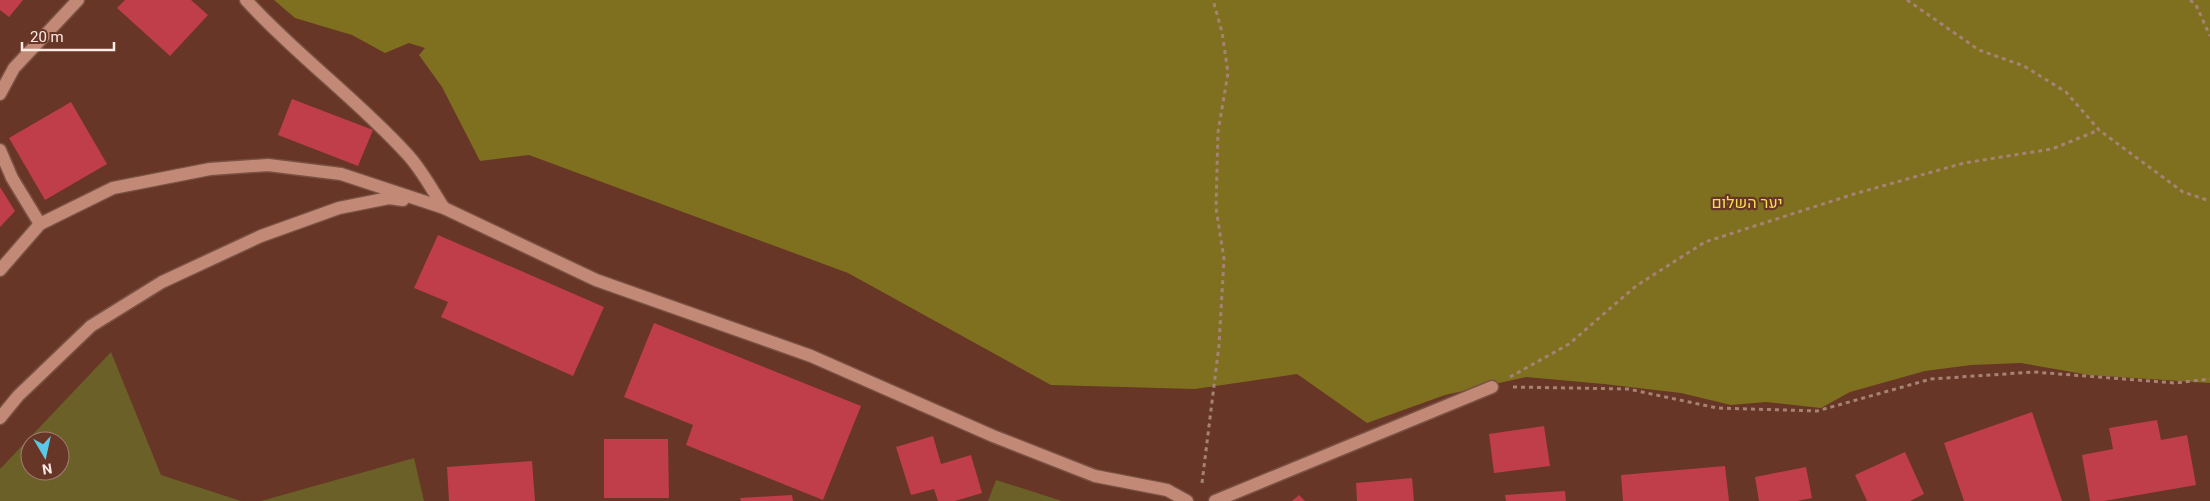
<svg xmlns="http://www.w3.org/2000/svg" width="2210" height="501" font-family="Roboto,Heebo,sans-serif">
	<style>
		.green { fill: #6a6028; fill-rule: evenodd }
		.forest { fill: #7f701f }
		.building { fill: #c03d4a }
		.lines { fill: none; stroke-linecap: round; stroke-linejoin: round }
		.service-casing { stroke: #795143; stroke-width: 15 }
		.minor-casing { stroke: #795143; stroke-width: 15 }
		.path { stroke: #a68275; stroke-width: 3; stroke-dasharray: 4 4; stroke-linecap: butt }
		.service { stroke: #c28976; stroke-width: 12 }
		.minor { stroke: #c28976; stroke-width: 12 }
		.labels { text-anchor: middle; stroke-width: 4.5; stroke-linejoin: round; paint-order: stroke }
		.park-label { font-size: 16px; fill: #f7dd51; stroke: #673626 }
	</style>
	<rect width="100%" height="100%" fill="#673626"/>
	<g class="green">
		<path d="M111 352 161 475 241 501H0V469ZM30 441H60V471H30Z"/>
		<path d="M414 458 424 501H261Z"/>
		<path d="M996 480 1062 501H988Z"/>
	</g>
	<path class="forest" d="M274 0H2210V383L2089 375 2021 363 1971 365 1925 371 1850 392 1821 408 1766 402 1731 405 1681 393 1604 384 1526 377 1445 395 1367 423 1297 374 1195 389 1051 385 848 273 529 155 480 161 442 87 419 55 425 48 409 43 385 53 352 35 295 18Z"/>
	<g class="building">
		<path d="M0 0H23L9 17 0 10Z"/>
		<path d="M125 0H191L208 15 170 56 117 8Z"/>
		<path d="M292 99 373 130 358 166 278 135Z"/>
		<path d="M71 102 107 164 45 200 9 138Z"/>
		<path d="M0 187 15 211 0 227Z"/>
		<path d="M438 235 604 307 573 376 441 317 448 302 414 288Z"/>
		<path d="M654 323 861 406 823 500 686 445 693 425 624 397Z"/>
		<path d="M2032 412 2062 501H1964L1944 443Z"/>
		<path d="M2157 420 2161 440 2187 435 2196 485 2104 501H2090L2082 455 2113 449 2109 428Z"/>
		<path d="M1544 426 1550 466 1494 473 1489 434Z"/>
		<path d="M933 436 941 464 971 455 982 493 955 501H938L934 489 911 495 896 447Z"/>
		<path d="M604 439H668L669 498H604Z"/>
		<path d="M1905 452 1924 494 1910 501H1867L1855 475Z"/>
		<path d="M532 461 535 501H449L447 467Z"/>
		<path d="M1725 466 1729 501H1623L1621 475Z"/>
		<path d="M1806 467 1812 498 1797 501H1759L1755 477Z"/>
		<path d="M1412 478 1414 501H1357L1356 483Z"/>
		<path d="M1565 491 1566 501H1506L1505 495Z"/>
		<path d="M792 495 793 501H741L740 498Z"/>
		<path d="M1299 495 1305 501H1292Z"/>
	</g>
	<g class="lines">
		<g class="service-casing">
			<g id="service">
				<path d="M0 94 14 68 78 0"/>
				<path d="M0 150 12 178 40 224"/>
			</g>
		</g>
		<g class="minor-casing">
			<g id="minor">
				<path d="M246 0C296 55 357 99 407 154 422 170 432 190 444 208"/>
				<path d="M0 270 40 224 113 188 210 169 268 165 341 174 444 208 596 280 811 356 993 436 1095 476 1167 490 1187 501"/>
				<path d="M0 418 18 396 91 326 162 282 261 236 339 208 389 198 403 200"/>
				<path d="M1215 501 1492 387"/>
			</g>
		</g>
		<g class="path">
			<path d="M1907 0 1979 50 2024 66 2066 92 2099 130 2183 192 2210 201"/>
			<path d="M2190 0 2196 5 2210 36"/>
			<path d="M1510 377 1569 344 1636 286 1705 242 1854 194 1964 163 2052 149 2099 130"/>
			<path d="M1513 387 1628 389 1717 408 1817 411 1931 379 2034 372 2175 383 2210 379"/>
			<path d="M1202 483 1219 345 1224 259 1216 208 1218 132 1228 73 1222 32 1213 0"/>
		</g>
		<use href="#service" class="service"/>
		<use href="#minor" class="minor"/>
	</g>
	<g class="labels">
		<g class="park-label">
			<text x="1747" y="208">יער השלום</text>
		</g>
	</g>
	<g transform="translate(45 456) rotate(171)"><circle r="24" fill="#673626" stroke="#a37e72"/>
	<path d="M0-4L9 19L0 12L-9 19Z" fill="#5ac8e6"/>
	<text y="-8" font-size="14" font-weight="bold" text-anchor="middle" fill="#feebe4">N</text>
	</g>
	<path d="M22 42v8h92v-8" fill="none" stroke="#feebe4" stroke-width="2.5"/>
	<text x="30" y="42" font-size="15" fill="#feebe4" stroke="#673626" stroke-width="4" paint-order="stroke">20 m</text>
</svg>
